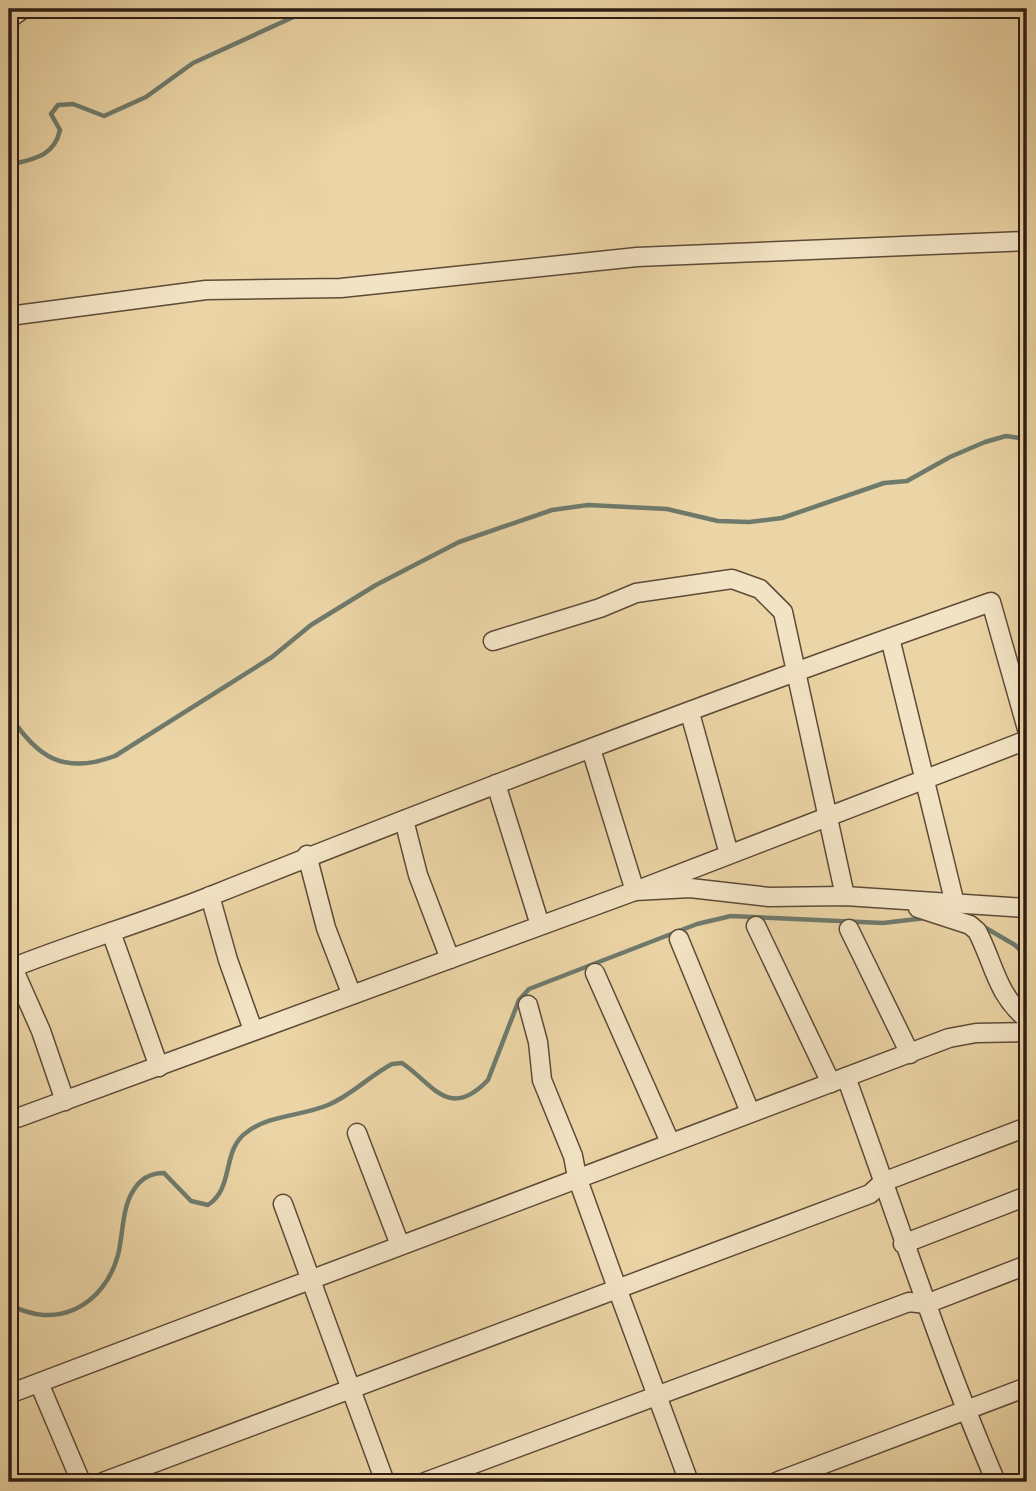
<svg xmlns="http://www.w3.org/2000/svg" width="1036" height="1491" font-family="'IM FELL Great Primer',serif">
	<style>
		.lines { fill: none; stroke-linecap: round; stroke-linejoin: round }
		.stream { stroke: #6e7a6c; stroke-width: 4.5 }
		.minor-casing { stroke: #5d4b38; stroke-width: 21 }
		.minor { stroke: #f2e3c4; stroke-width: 18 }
	</style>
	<rect width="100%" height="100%" fill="#ebd4a5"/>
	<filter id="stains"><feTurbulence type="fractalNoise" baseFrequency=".00286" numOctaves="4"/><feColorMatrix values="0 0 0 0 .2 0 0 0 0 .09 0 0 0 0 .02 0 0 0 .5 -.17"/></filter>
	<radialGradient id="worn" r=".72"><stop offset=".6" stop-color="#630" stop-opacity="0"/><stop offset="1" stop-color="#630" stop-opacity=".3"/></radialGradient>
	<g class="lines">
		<g class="stream">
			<path d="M359 9H365"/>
			<path d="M9 165C33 159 54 157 60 130L51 114 58 105 73 104 104 116 146 97 193 63 311 9"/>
			<path d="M9 714C37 758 64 775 115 756L272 657 311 625 376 585 459 542 552 510 588 505 667 509 718 521 749 522 782 518 884 483 907 481 950 457 985 442 1006 436 1027 439"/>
			<path d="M979 924 1015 945 1027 957"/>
			<path d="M9 1304C56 1331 104 1306 118 1255 123 1235 122 1208 133 1191 140 1179 151 1173 164 1173L191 1201 208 1205C235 1187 221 1150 247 1132 269 1115 302 1116 328 1105 352 1095 369 1076 392 1064L402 1063C433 1084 449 1121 488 1080L519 1000 529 989 697 924 731 916 883 923 926 918"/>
		</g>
		<g class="minor-casing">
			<g id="minor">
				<path d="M9 19 23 9"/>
				<path d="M9 316 206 290 341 288 637 257 1027 241"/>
				<path d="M890 638 955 904"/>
				<path d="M493 641 600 608 636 593 732 579 760 589 783 612 845 896"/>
				<path d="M690 713 729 854"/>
				<path d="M591 749 635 891 690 888 769 897 845 896 1027 908"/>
				<path d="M496 784 540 925"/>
				<path d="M404 820 418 875 450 959"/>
				<path d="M307 855 326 928 351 993"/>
				<path d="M210 896 228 960 253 1030"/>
				<path d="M918 908 970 925 977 931C994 963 996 994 1027 1019"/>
				<path d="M756 926 831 1083"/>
				<path d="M849 929 910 1054"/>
				<path d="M111 932 159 1067"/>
				<path d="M679 939 750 1112"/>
				<path d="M13 968 41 1031 65 1101"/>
				<path d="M9 969C74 943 142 923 208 897 467 794 728 694 991 602L1027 729"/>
				<path d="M595 973 670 1142"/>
				<path d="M528 1005 538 1042 542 1080 573 1156 577 1177 617 1288 689 1482"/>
				<path d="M846 1077C896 1213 939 1350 996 1482"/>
				<path d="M9 1121 635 891 1027 740"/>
				<path d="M357 1133 400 1245"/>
				<path d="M283 1204 385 1482"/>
				<path d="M903 1244 1027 1196"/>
				<path d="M39 1383 81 1482"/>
				<path d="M9 1394 949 1038 976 1033 1027 1032"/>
				<path d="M103 1482 870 1194 883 1182 1027 1127"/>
				<path d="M425 1482 909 1302 926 1304 1027 1265"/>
				<path d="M776 1482 1027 1387"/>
			</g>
		</g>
		<use href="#minor" class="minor"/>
	</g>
	<rect width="1036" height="1491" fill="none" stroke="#ebd4a5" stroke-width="35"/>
	<rect x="10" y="10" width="1015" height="1470" fill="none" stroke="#2e1d14" stroke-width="3.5"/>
	<rect x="18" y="18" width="1001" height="1456" fill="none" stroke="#2e1d14" stroke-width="2"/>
	<rect width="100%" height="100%" filter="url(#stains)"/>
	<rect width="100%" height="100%" fill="url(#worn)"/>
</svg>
